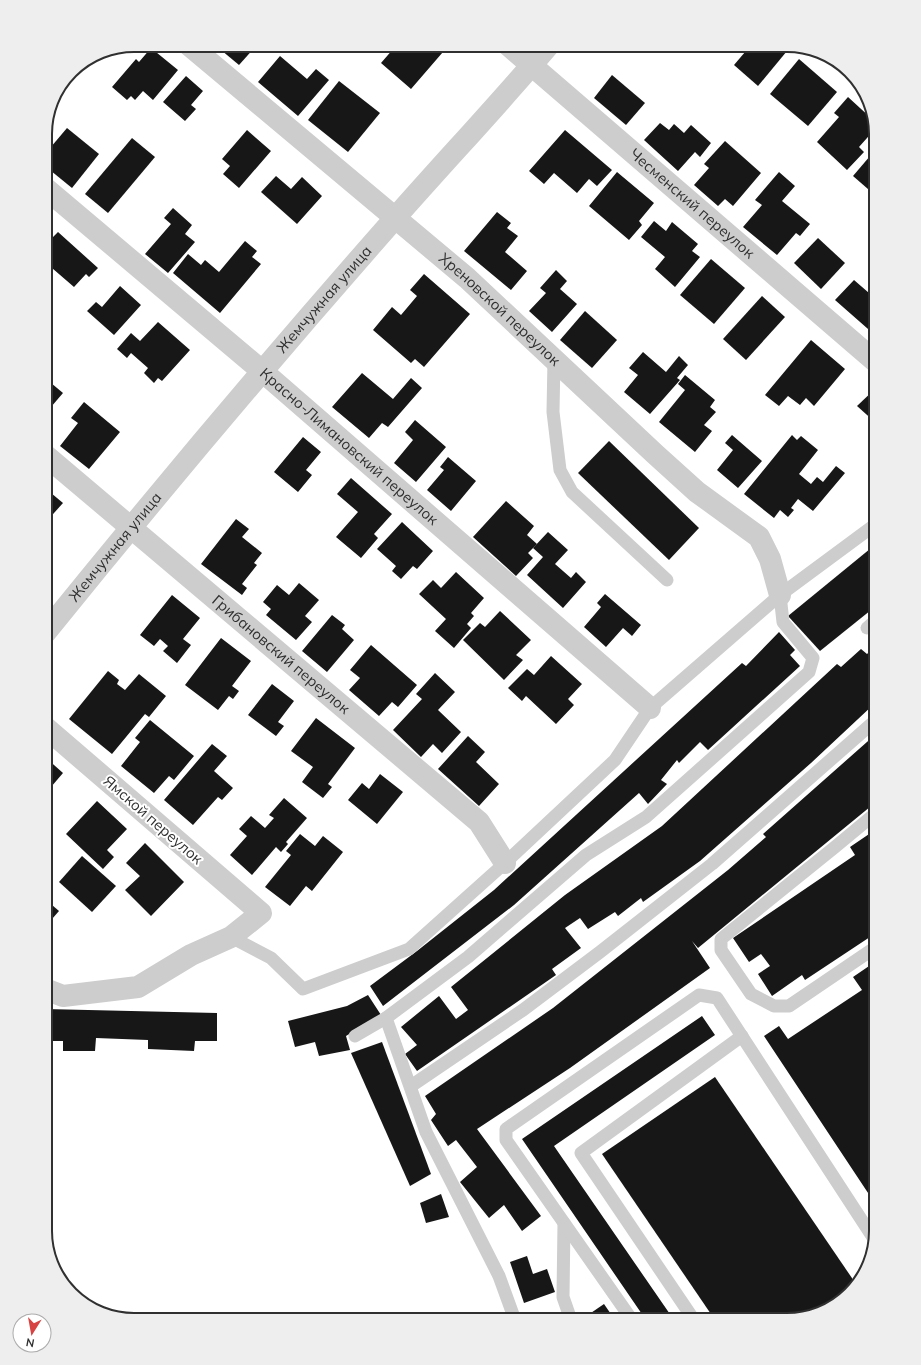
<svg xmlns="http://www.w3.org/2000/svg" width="921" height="1365" font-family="Mulish,sans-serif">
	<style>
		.building { fill: #171717 }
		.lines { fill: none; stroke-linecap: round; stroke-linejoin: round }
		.lane { stroke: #cdcdcd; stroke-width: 13 }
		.street { stroke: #cdcdcd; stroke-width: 22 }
		.labels { text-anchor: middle; stroke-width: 4; stroke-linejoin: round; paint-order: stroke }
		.street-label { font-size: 15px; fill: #303030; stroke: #fff }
		.rim { fill: none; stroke: #303030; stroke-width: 2 }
	</style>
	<rect width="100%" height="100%" fill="#fff"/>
	<g class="building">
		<path d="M215 45H257L239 65Z"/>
		<path d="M391 45H449L411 89 381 63 394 48Z"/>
		<path d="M751 45H781L787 51 758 86 734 65Z"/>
		<path d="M151 48 178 70 153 100 143 91 135 100 131 96 127 100 112 87 136 59 139 62Z"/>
		<path d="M280 56 307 79 316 69 329 80 298 116 258 82Z"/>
		<path d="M799 59 837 92 808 126 770 94Z"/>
		<path d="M612 75 645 103 626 125 594 98Z"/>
		<path d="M186 76 203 91 191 105 196 109 185 121 163 102Z"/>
		<path d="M339 81 380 113 348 152 308 120Z"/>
		<path d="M848 97 872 119 875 129 859 147 864 152 847 170 817 142 839 117 834 113Z"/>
		<path d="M660 123 669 130 674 124 684 133 691 125 711 143 700 157 695 152 678 171 644 140Z"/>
		<path d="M67 128 99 154 72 188 45 166V154Z"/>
		<path d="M247 130 271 151 239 188 223 174 230 166 222 159Z"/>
		<path d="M565 130 612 170 597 186 589 179 577 193 554 173 544 184 529 171Z"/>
		<path d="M132 138 155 157 108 213 85 194Z"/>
		<path d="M725 141 761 173 733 206 725 199 718 206 694 185 709 168 704 164Z"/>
		<path d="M876 149V196L853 176Z"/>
		<path d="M617 172 654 203 639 221 642 225 629 240 589 206Z"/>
		<path d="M779 172 795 186 782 201 810 224 800 236 796 233 777 255 743 227 762 205 755 200Z"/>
		<path d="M276 176 291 189 302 177 322 196 297 224 261 192Z"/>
		<path d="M173 208 192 225 185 234 195 242 168 273 145 254 171 224 164 218Z"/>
		<path d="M497 212 511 223 507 228 518 236 505 252 527 271 511 290 464 251Z"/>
		<path d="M654 221 666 231 672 222 698 244 692 251 700 257 675 287 655 269 665 257 641 237Z"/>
		<path d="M58 232 98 268 89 277 86 274 74 287 45 262V245Z"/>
		<path d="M818 238 845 263 821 289 794 263Z"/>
		<path d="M245 241 257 251 252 257 261 264 220 313 173 273 188 254 201 265 205 260 219 272Z"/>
		<path d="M711 259 745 288 714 324 680 295Z"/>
		<path d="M556 270 567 281 560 289 577 304 552 332 529 311 546 293 540 288Z"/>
		<path d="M424 274 470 314 424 367 415 359 411 363 373 330 392 307 401 315 417 296 410 290Z"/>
		<path d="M854 280 869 293 875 286 876 287V336L835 300Z"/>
		<path d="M120 286 141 305 114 335 87 311 96 302 102 307Z"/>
		<path d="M762 296 785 317 746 360 723 339Z"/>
		<path d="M585 311 617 340 592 368 560 340Z"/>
		<path d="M158 322 190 350 162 381 158 378 154 383 144 373 148 368 131 353 127 358 117 349 131 333 140 341Z"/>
		<path d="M811 340 845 369 814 406 806 398 800 405 788 396 779 406 765 395Z"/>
		<path d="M643 352 666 372 679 356 688 365 677 378 680 380 650 414 624 392 638 375 629 368Z"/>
		<path d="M362 373 393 399 411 378 422 388 388 427 382 423 369 438 332 407Z"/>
		<path d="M685 375 715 400 710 407 716 412 704 425 712 431 695 452 659 422 685 390 678 384Z"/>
		<path d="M45 378 63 393 45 414Z"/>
		<path d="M876 388V423L857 406Z"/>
		<path d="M84 402 120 432 89 469 60 446 78 423 71 418Z"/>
		<path d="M415 420 446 447 416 482 394 463 413 440 405 432Z"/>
		<path d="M732 435 762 461 738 488 717 470 733 450 725 443Z"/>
		<path d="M792 435 797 440 801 436 818 450 799 474 811 484 817 477 823 482 836 466 845 473 813 511 798 499 791 508 794 510 788 517 780 510 774 518 744 494Z"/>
		<path d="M303 437 321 452 306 470 312 475 298 492 274 472Z"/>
		<path d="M609 441 699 528 669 560 578 473Z"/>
		<path d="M448 457 476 481 451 511 427 490 444 470 440 467Z"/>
		<path d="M351 478 392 514 374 534 378 538 361 558 336 537 358 512 337 494Z"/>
		<path d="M45 488 63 503 45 523Z"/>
		<path d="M506 501 534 526 527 535 537 544 528 553 533 558 516 576 473 537Z"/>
		<path d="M236 519 249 529 242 537 262 553 254 563 257 565 242 584 247 588 242 595 201 564Z"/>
		<path d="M402 522 433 551 417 569 413 566 401 579 392 571 396 566 377 549Z"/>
		<path d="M548 532 568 550 555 564 571 578 576 572 586 582 563 608 527 575 543 557 533 548Z"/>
		<path d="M876 544V606L820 651 788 616Z"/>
		<path d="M456 572 484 598 471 613 474 616 467 624 471 628 454 648 435 631 446 619 419 594 433 580 441 588Z"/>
		<path d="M299 583 319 600 305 616 312 622 296 640 266 615 271 609 263 602 277 585 289 595Z"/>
		<path d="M605 594 641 625 632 636 623 628 606 647 584 627 601 607 597 603Z"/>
		<path d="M172 595 200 618 183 639 191 645 177 663 163 651 168 646 160 639 154 646 140 635Z"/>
		<path d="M500 611 531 640 516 655 523 660 504 680 463 640 480 623 485 627Z"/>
		<path d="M332 615 345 625 342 629 354 640 327 672 302 651Z"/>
		<path d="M779 632 795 650 790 655 800 666 708 750 700 742 679 763 677 760 661 780 667 784 648 804 639 793 514 905 383 1006 370 986 417 951 494 890 742 663 746 666Z"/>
		<path d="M221 638 251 661 232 686 239 691 233 699 229 696 218 710 185 685Z"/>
		<path d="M876 639V708L873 705 811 763 700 861 643 902 641 898 618 916 615 912 588 929 580 918 565 928 581 948 552 969 556 975 417 1071 405 1054 417 1045 401 1027 439 996 456 1019 468 1010 451 987 565 895 662 826 837 664 841 667 861 649 867 654 874 647 872 643Z"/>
		<path d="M371 645 417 685 398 707 392 702 379 716 349 690 360 678 350 670Z"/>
		<path d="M551 656 582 684 568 699 574 705 556 724 526 696 522 701 508 688 527 669 534 675Z"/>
		<path d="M108 671 119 680 117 684 125 690 139 674 166 696 149 717 145 714 112 754 69 719Z"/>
		<path d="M435 673 455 692 438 710 461 732 442 753 433 744 421 757 393 730 422 699 416 694Z"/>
		<path d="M272 684 294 701 278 722 284 726 276 736 248 715Z"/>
		<path d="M316 718 355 748 328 784 332 787 323 798 302 782 313 767 291 751Z"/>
		<path d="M150 720 194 756 174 780 169 776 154 793 121 766 140 742 135 738Z"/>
		<path d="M876 734V802L698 948 692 941 710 968 570 1068 477 1129 541 1216 522 1231 504 1205 489 1218 460 1182 477 1167 456 1140 448 1146 431 1120 436 1114 425 1096 553 1008 728 870 766 837 763 834Z"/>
		<path d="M468 736 485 752 476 762 499 784 479 806 438 769Z"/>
		<path d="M212 744 227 756 214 771 233 788 222 800 218 797 193 825 164 800Z"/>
		<path d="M45 757 63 773 45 794Z"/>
		<path d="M380 774 403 792 377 824 348 800 362 783 369 789Z"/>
		<path d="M284 798 307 818 286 842 288 844 281 852 276 847 252 875 230 855 247 836 239 829 251 816 265 828 274 818 269 815Z"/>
		<path d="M97 801 127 829 107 850 114 857 103 869 66 834Z"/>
		<path d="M875 830 876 933 805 980 802 975 772 996 758 974 770 966 761 954 749 962 733 938 855 855 850 847Z"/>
		<path d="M300 834 315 846 323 836 343 852 312 891 306 886 290 906 265 887 291 855 286 851Z"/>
		<path d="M145 843 184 882 151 916 125 890 140 876 126 863Z"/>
		<path d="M82 856 116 886 92 912 59 882Z"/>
		<path d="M45 899 59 911 45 927Z"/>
		<path d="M872 964 876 971V1205L764 1036 779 1026 788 1039 862 990 853 977Z"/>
		<path d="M368 995 381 1015 346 1036 350 1050 319 1056 315 1042 295 1047 288 1021 347 1006Z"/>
		<path d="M45 1009 217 1013V1041H195L194 1051 148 1049V1040L96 1038 95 1051H63V1041H45Z"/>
		<path d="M702 1016 715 1035 554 1146 674 1320H646L522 1139Z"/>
		<path d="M382 1042 431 1174 410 1186 351 1053Z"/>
		<path d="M715 1077 856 1284 831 1308 788 1320H715L602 1154Z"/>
		<path d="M441 1194 449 1217 426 1223 420 1203Z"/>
		<path d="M527 1256 533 1274 547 1269 555 1292 524 1303 510 1262Z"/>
		<path d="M604 1304 615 1320H587L585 1317Z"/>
	</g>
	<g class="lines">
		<g class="lane">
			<path d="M554 359 553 412 560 470 572 492 667 580"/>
			<path d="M867 628 876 620"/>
			<path d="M231 937 271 958 303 989 409 949 505 863 615 760 650 708 780 595 876 524"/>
			<path d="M876 947 789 1006H774L751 994 721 950V939L835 847 876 813"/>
			<path d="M386 1018 426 1132 499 1276 515 1320"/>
			<path d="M355 1036 386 1018 468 957 586 855 646 817 809 672 813 658 783 622 780 595"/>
			<path d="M411 1086 523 1010 600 952 712 864 876 720"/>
			<path d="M564 1223 563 1297 571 1320"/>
			<path d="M632 1320 506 1140V1129L699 995 717 998 874 1239"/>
			<path d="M694 1320 581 1153 742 1036"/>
		</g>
		<g class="street">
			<path id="s1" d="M189 45 467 278 655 454 697 492 759 537 770 559 780 595"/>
			<path id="s2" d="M508 45 876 362"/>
			<path id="s3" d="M45 188 262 371 650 708"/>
			<path id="s4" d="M45 455 479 822 505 863"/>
			<path id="s5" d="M45 633C159 492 276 353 396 217 447 159 499 104 549 45"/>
			<path d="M45 989 63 996 138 987 191 955 231 937 261 913 45 727"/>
		</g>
	</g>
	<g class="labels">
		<g class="street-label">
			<text dy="5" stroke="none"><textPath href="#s2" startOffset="243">Чесменский переулок</textPath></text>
			<text dy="5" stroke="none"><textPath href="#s5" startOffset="435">Жемчужная улица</textPath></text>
			<text dy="5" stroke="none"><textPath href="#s1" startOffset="408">Хреновской переулок</textPath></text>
			<text dy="5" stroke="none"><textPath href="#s3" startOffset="399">Красно-Лимановский переулок</textPath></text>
			<text dy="5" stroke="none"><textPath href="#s5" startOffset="111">Жемчужная улица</textPath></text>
			<text dy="5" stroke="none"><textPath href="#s4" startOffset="309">Грибановский переулок</textPath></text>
			<text transform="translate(153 820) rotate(41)" y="5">Ямской переулок</text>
		</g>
	</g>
	<path d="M0 0H921V1365H0ZM134 52H787A82 82 0 0 1 869 134V1231A82 82 0 0 1 787 1313H134A82 82 0 0 1 52 1231V134A82 82 0 0 1 134 52Z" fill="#eee" fill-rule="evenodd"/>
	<path class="rim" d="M134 52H787A82 82 0 0 1 869 134V1231A82 82 0 0 1 787 1313H134A82 82 0 0 1 52 1231V134A82 82 0 0 1 134 52Z"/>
	<g transform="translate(32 1333) rotate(191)"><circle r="19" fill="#ffffff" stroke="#acacac"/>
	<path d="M0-3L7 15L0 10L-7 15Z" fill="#d74342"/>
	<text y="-6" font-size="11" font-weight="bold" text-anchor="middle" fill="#303030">N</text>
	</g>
</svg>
